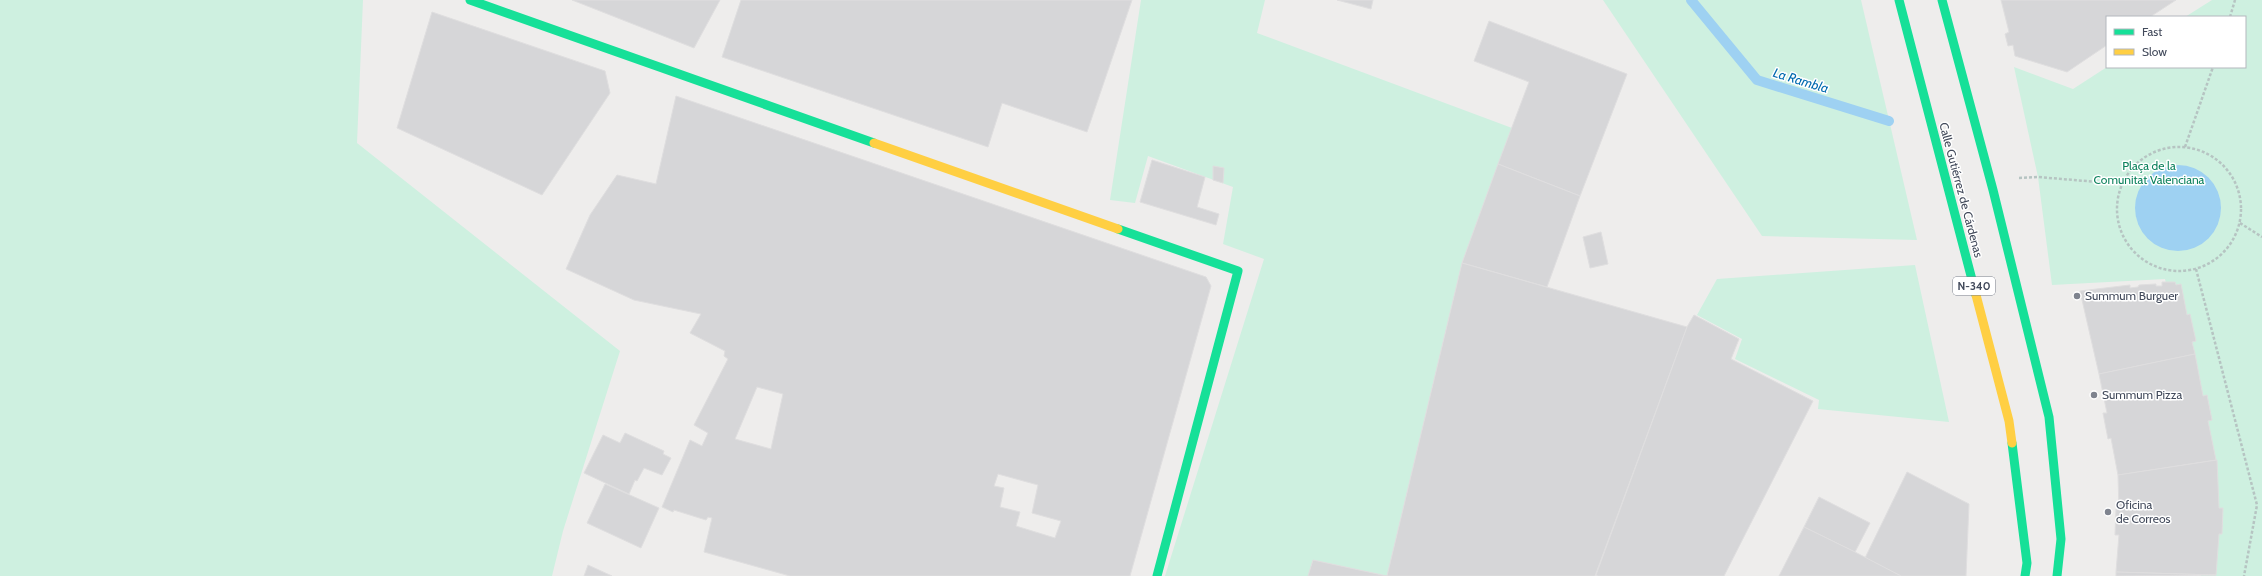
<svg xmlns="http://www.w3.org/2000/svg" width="2262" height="576" font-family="Cabin,sans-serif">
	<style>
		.green { fill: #cef0e0 }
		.water { fill: #9ed1f2 }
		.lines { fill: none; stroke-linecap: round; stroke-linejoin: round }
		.stream { stroke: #9ed1f2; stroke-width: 10 }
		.building { fill: #d6d6d8; stroke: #dfdedf; fill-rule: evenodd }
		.path { stroke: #b6c4c2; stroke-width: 2.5; stroke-dasharray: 3 2; stroke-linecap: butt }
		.fast { stroke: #16e098; stroke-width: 9 }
		.slow { stroke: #ffcf43; stroke-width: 9 }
		.poi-dot { fill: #7e838e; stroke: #fff; stroke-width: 1.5 }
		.labels { text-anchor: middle; stroke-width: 3; stroke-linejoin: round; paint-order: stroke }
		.shield { fill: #fff; stroke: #7b808c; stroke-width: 1 }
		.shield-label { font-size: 11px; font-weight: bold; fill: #424a5b }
		.park-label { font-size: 12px; fill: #0d825d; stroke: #fff }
		.street-label { font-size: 12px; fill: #424a5b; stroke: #fff }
		.poi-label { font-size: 12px; fill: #424a5b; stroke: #fff; text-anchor: start }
		.water-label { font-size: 13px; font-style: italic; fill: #006ab0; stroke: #fff }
	</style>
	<rect width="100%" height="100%" fill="#eeedec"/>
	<g class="green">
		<path d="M0 0H363L357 143 620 351 563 531 552 576H0Z"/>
		<path d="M1141 0H1265L1257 33 1512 128 1462 263 1387 576 1313 560 1308 576H1165L1264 259 1223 244 1233 187 1148 156 1135 203 1110 200Z"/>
		<path d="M1603 0H1861L1917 240 1762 236Z"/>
		<path d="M2212 0H2262V576H2201L2203 564V451L2165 279 2052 285 2038 177 2014 67 2073 89 2107 67H2245V17H2185Z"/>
		<path d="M1915 265 1949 422 1818 409 1819 400 1735 359 1742 339 1697 315 1717 279Z"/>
	</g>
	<circle class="water" cx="2178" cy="208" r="43"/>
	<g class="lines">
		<path class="stream" d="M1691 0 1757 80 1889 121"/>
	</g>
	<g class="building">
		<path d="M572 0H720L694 48Z"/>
		<path d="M741 0H1132L1087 132 1002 103 988 147 722 57Z"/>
		<path d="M1337 0H1373L1371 9Z"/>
		<path d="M2001 0H2176L2150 17H2107V45L2067 72 2015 56 2013 45 2008 46 2005 34 2009 32Z"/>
		<path d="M432 12 605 71 610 93 542 195 397 128Z"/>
		<path d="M1489 21 1627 74 1580 196 1498 164 1529 82 1474 61Z"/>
		<path d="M676 96 1206 277 1211 286 1130 576H790L704 552 712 518 708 517 706 520 674 510 673 512 662 507 690 440 702 446 708 433 694 425 728 359 724 356 725 351 690 333 701 314 634 300 566 269 590 215 617 175 656 184ZM757 387 783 394 771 449 735 439ZM998 474 1038 485 1032 513 1061 521 1055 538 1016 526 1020 512 1000 507 1004 488 994 486Z"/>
		<path d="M1152 160 1205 177 1197 207 1219 214 1216 225 1140 202Z"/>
		<path d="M1498 164 1580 196 1547 287 1462 263Z"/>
		<path d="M1213 166 1224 168 1223 183 1213 180Z"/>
		<path d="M1601 232 1608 264 1590 268 1583 237Z"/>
		<path d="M1462 263 1687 327 1595 576H1387Z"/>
		<path d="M2162 282H2175L2176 285 2181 284 2187 315 2190 314 2196 341 2192 342 2195 354 2099 374 2080 291 2130 285V288L2138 287 2139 285 2156 284V286H2162Z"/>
		<path d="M1694 315 1739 339 1731 359 1813 401 1724 576H1598L1596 575 1687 327Z"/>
		<path d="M2195 354 2203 396 2207 395 2212 420 2208 421 2216 460 2118 475 2111 438 2108 439 2103 413H2107L2099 374Z"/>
		<path d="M625 433 664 451 663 454 671 458 662 475 644 468 637 481 635 480 629 494 584 473 603 435 620 443Z"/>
		<path d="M2217 460 2219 508H2223L2222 534H2219L2216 575 2116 572 2119 535H2115L2116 509H2119L2118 475Z"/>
		<path d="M1907 472 1969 504 1966 576H1901L1865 558Z"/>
		<path d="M605 484 659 508 641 548 587 523Z"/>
		<path d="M1819 497 1870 523 1855 552 1804 527Z"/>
		<path d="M1804 527 1855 552 1901 576H1779Z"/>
		<path d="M1313 560 1387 576H1388H1308Z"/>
		<path d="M588 565 612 576H584Z"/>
		<path d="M2116 572 2216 575 2116 576Z"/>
	</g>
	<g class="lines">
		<g class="path">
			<path d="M2230 17 2235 0"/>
			<path d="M2185 147 2213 67"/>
			<circle cx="2179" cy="209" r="62"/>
			<path d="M2019 178 2038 177 2122 184"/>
			<path d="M2240 223 2262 237"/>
			<path d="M2196 269 2257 505 2244 576"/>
		</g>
		<g class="fast">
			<path d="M470 0 874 143"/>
			<path d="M1899 0 1976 295"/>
			<path d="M1942 0 1993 190 2049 417 2061 539 2057 576"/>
			<path d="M1118 229 1238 271 1157 576"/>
			<path d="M2012 443 2027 563 2025 576"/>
		</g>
		<g class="slow">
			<path d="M874 143 1118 229"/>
			<path d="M1976 295 2009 421 2012 443"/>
		</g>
	</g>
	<g class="poi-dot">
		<circle cx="2077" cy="296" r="4"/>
		<circle cx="2094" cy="395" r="4"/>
		<circle cx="2108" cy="512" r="4"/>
	</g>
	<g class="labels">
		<rect class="shield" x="1953" y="277" width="42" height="18" rx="3"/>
		<g class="shield-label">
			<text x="1974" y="290">N-340</text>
		</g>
		<g class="park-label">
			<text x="2149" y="170">Plaça de la<tspan x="2149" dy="14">Comunitat Valenciana</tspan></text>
		</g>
		<g class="street-label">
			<text transform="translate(1961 190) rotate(75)" y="4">Calle Gutiérrez de Cárdenas</text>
		</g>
		<g class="poi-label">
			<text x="2085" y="300">Summum Burguer</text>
			<text x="2102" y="399">Summum Pizza</text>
			<text x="2116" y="509">Oficina<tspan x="2116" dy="14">de Correos</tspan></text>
		</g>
		<g class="water-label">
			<text transform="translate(1801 80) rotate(17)" y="5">La Rambla</text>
		</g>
	</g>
	<rect x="2106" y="16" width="140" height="52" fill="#ffffff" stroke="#b3b7bd"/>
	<rect x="2114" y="29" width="20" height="6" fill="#16e098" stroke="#b3b7bd"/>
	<text x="2142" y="36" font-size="12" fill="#424a5b">Fast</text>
	<rect x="2114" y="49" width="20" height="6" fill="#ffcf43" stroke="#b3b7bd"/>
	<text x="2142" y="56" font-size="12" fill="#424a5b">Slow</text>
</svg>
